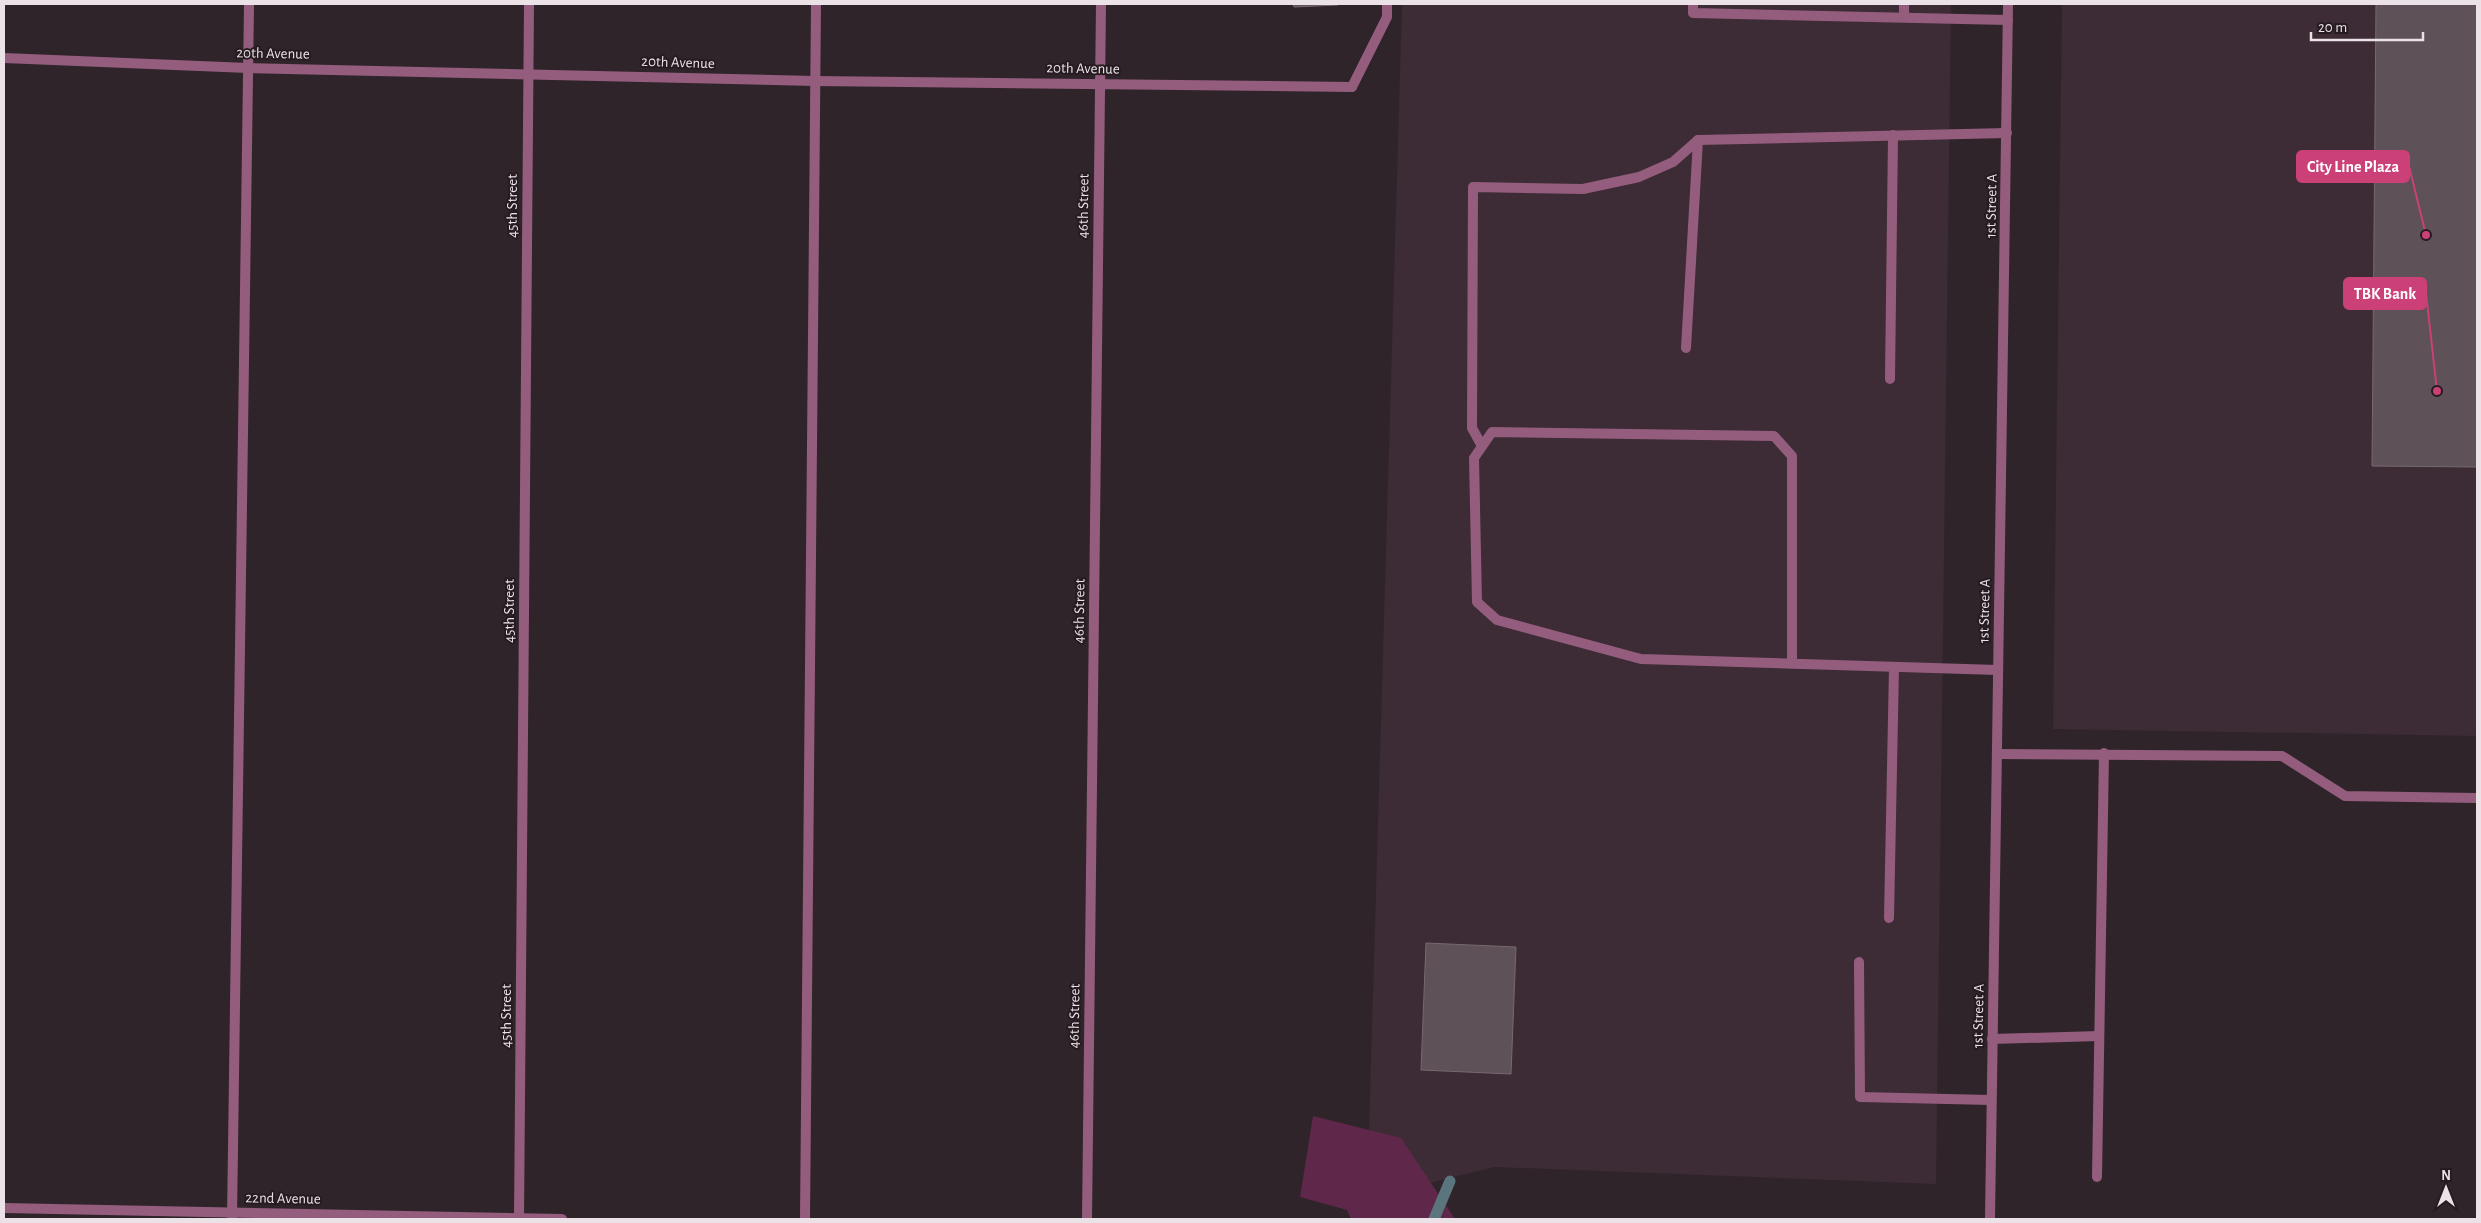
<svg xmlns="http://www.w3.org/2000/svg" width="2481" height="1223" font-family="'Alegreya Sans',sans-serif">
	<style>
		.built { fill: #3d2b35 }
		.green { fill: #5f274a }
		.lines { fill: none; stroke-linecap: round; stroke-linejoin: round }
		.stream { stroke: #5a757e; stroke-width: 11 }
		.building { fill: #5e5158; stroke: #776970 }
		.service { stroke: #945d7d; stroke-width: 10 }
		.minor { stroke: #945d7d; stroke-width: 10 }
		.tertiary { stroke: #945d7d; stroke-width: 10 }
		.labels { text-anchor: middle; stroke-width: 4; stroke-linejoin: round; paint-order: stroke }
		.street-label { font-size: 15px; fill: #eae2e6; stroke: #251b21 }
		.leader { fill: none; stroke: #ca4077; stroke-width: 2 }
		.callout-dot { fill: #ca4077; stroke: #251b21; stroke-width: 2 }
		.callout { fill: #ca4077; stroke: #ca4077; stroke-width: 2 }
		.callout-label { font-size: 16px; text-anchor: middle; font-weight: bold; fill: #fff }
	</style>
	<rect width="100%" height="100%" fill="#2f242a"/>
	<g class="built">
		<path d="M1402 4H1951L1936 1184 1495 1167 1367 1198Z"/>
		<path d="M2062 4H2477V736L2053 729Z"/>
	</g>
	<path class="green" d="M1313 1116 1401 1138 1455 1219H1351L1347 1210 1300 1197Z"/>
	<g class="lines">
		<path class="stream" d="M1434 1219 1450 1181"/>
	</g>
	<g class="building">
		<path d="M1293 4H1338V5L1294 7Z"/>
		<path d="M2376 4H2477V467L2372 466Z"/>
		<path d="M1426 943 1516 947 1511 1074 1421 1070Z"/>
	</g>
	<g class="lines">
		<g class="service">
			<path d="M1693 4V13L2008 20"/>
			<path d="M1904 17V4"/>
			<path d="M1352 87 1387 17V4"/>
			<path d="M1686 348 1698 140"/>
			<path d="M1890 379 1893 135"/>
			<path d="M1482 446 1472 428 1473 187 1583 189 1639 177 1673 162 1698 140 2007 133"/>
			<path d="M1792 664V456L1774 436 1492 432 1474 458 1477 602 1497 620 1641 659 1998 670"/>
			<path d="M1997 754 2282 756 2345 796 2477 798"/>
			<path d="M1889 918 1894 667"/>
			<path d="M1859 962 1860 1097 1991 1100"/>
			<path d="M1992 1039 2099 1036"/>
			<path d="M2097 1177 2104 753"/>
			<path d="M232 1219 249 4"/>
			<path d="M805 1219 816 4"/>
		</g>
		<g class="minor">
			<path d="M4 58 248 68 815 81 1352 87"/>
			<path d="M4 1208 562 1219"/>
			<path d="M519 1219 529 4"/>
			<path d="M1087 1219 1101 4"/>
		</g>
		<path class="tertiary" d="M1990 1219 2008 4"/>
	</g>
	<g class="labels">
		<g class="street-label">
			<text transform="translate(273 53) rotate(1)" y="5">20th Avenue</text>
			<text transform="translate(678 62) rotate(2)" y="5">20th Avenue</text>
			<text transform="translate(1083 68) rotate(1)" y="5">20th Avenue</text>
			<text transform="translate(512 206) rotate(-90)" y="5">45th Street</text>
			<text transform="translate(1083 206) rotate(-89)" y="5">46th Street</text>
			<text transform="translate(1991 206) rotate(-89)" y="5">1st Street A</text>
			<text transform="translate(509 611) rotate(-90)" y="5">45th Street</text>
			<text transform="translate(1079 611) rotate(-89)" y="5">46th Street</text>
			<text transform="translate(1984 611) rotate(-89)" y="5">1st Street A</text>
			<text transform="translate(506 1016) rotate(-90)" y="5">45th Street</text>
			<text transform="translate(1074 1016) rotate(-89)" y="5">46th Street</text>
			<text transform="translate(1978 1016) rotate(-89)" y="5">1st Street A</text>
			<text transform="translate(283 1198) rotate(1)" y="5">22nd Avenue</text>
		</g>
	</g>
	<path class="leader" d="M2426 235L2409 166M2437 391L2426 293"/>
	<g class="callout-dot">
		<circle cx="2426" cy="235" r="5"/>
		<circle cx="2437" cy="391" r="5"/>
	</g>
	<g class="callout">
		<rect x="2297" y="151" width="112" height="31" rx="5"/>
		<rect x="2344" y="278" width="82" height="31" rx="5"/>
	</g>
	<g class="callout-label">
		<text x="2353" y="172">City Line Plaza</text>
		<text x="2385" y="299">TBK Bank</text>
	</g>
	<rect width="2481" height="1223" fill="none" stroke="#eae2e6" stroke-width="10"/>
	<g transform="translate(2446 1188)" stroke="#251b21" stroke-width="4" paint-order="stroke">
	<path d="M0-4L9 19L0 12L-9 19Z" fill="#eae2e6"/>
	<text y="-8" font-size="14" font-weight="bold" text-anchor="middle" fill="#eae2e6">N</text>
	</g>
	<path d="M2311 32v8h112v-8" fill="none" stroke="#eae2e6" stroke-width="2.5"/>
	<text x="2318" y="32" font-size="15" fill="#eae2e6" stroke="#251b21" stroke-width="4" paint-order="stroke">20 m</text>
</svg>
